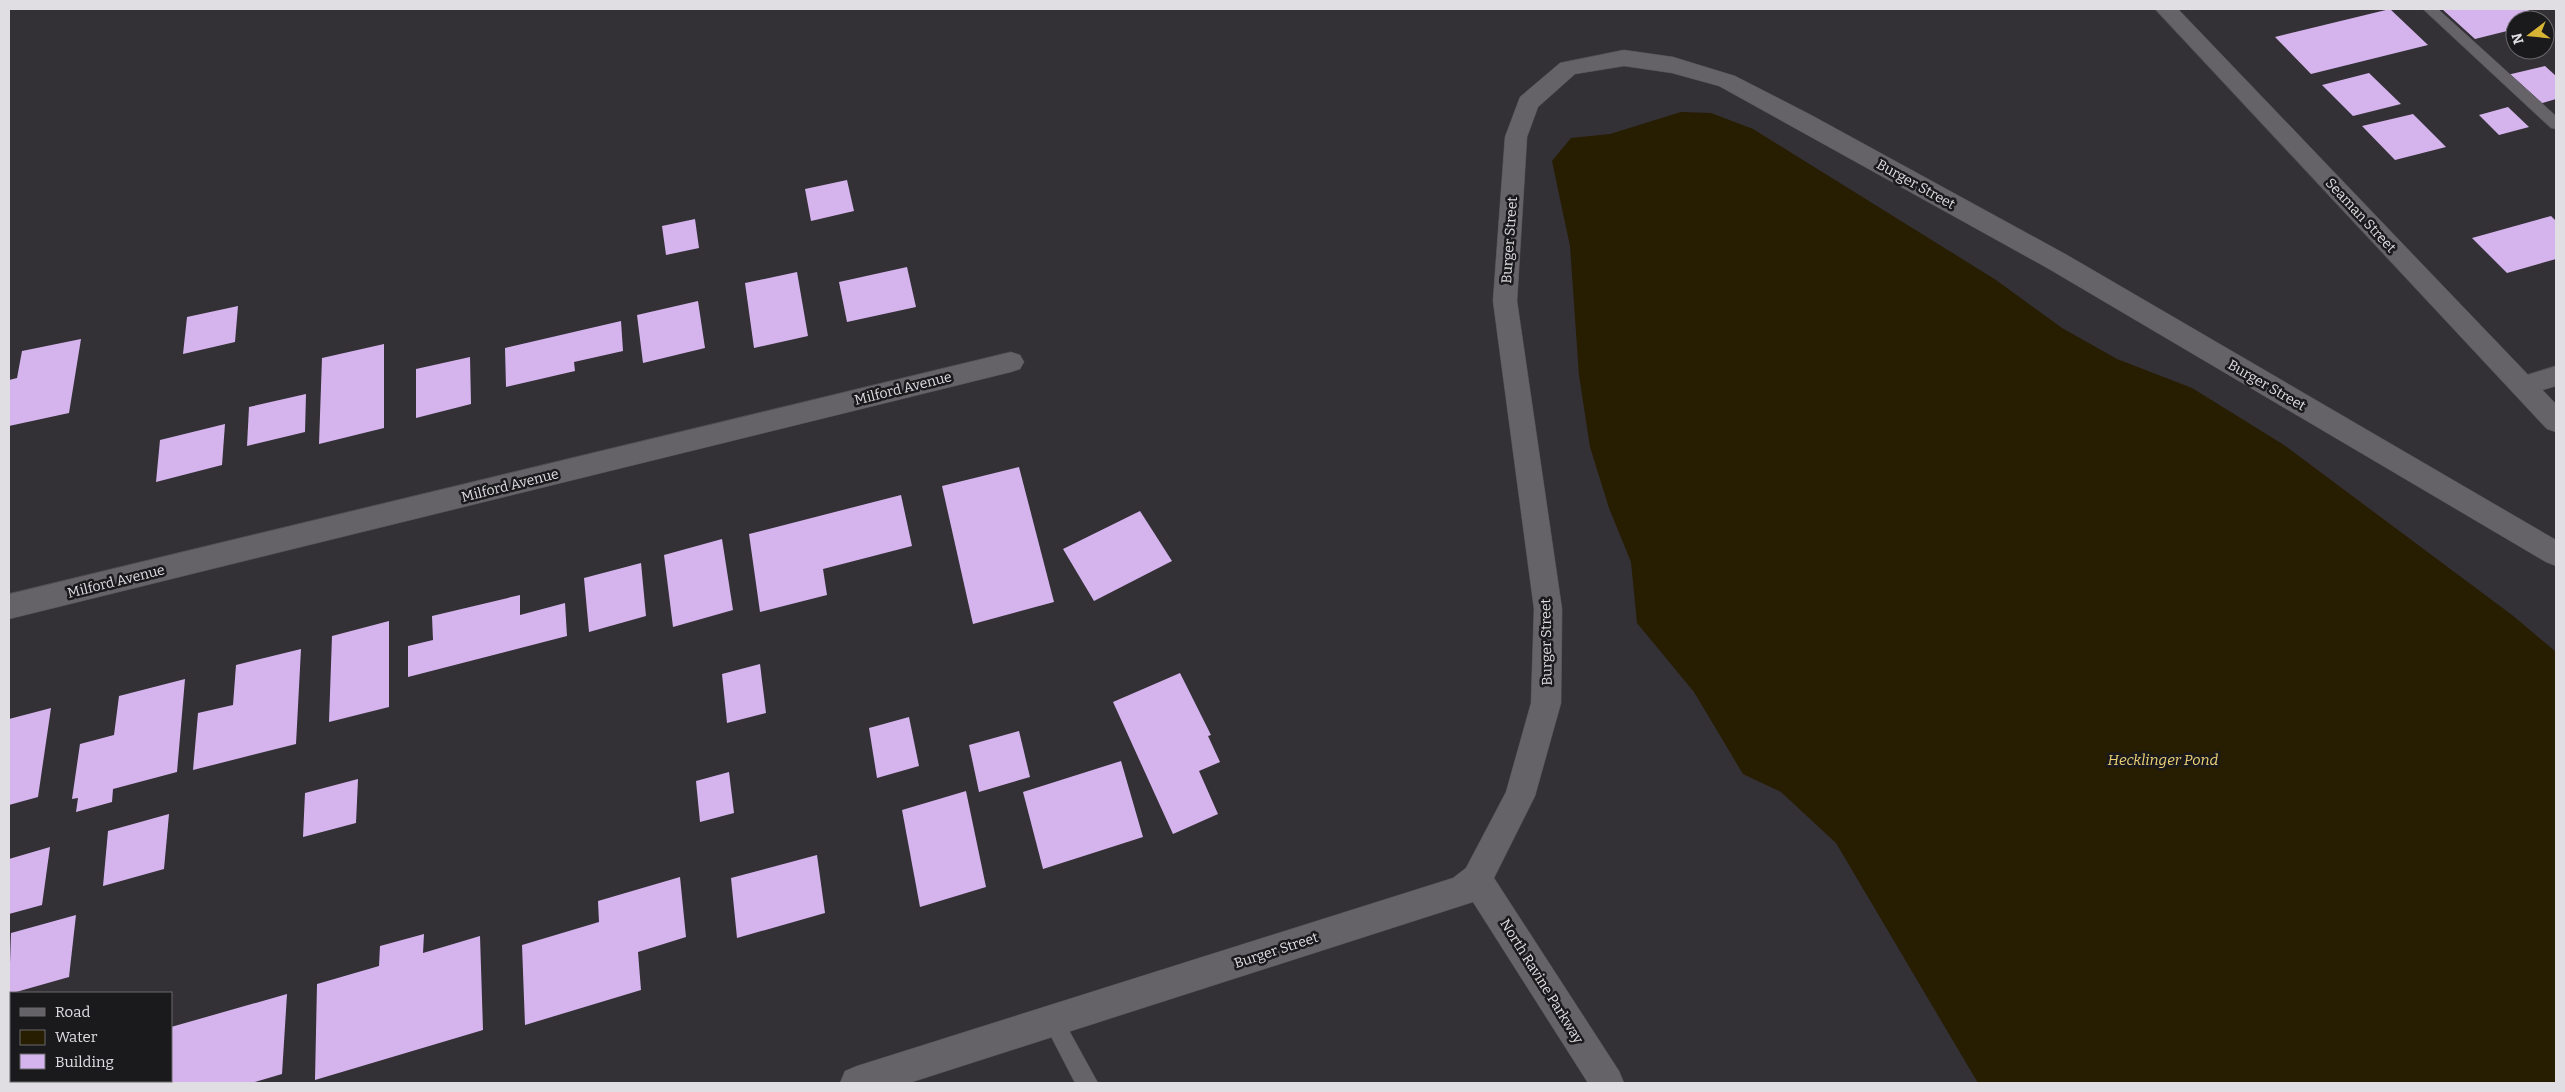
<svg xmlns="http://www.w3.org/2000/svg" width="2565" height="1092" font-family="Bitter,serif">
	<style>
		.water { fill: #271d00 }
		.building { fill: #d5b4ee }
		.lines { fill: none; stroke-linecap: round; stroke-linejoin: round }
		.service-casing { stroke: #524f54; stroke-width: 1 }
		.minor-casing { stroke: #524f54; stroke-width: 1 }
		.tertiary-casing { stroke: #524f54; stroke-width: 1 }
		.service { fill: #656268; fill-rule: evenodd }
		.minor { fill: #656268; fill-rule: evenodd }
		.tertiary { fill: #656268; fill-rule: evenodd }
		.labels { text-anchor: middle; stroke-width: 5; stroke-linejoin: round; paint-order: stroke }
		.street-label { font-size: 14px; fill: #e0dee2; stroke: #1a191b }
		.water-label { font-size: 15px; font-style: italic; fill: #eed276; stroke: #1a191b }
	</style>
	<rect width="100%" height="100%" fill="#333036"/>
	<path class="water" d="M1681 112 1711 113 1753 129 1996 280 2062 328 2117 359 2192 388 2284 445 2512 615 2556 652V1083H1978L1836 843 1781 792 1743 774 1694 692 1637 623 1631 562 1609 508 1590 447 1579 375 1570 246 1552 161 1571 138 1610 134Z"/>
	<g class="building">
		<path d="M2390 9 2428 45 2311 74 2275 37Z"/>
		<path d="M2442 9H2527L2540 20H2515V29L2475 39Z"/>
		<path d="M2545 66 2556 76V99L2539 104 2507 75Z"/>
		<path d="M2369 73 2401 104 2353 116 2322 85Z"/>
		<path d="M2508 107 2529 127 2499 135 2479 115Z"/>
		<path d="M2413 114 2446 147 2395 160 2362 126Z"/>
		<path d="M847 180 854 211 811 221 805 189Z"/>
		<path d="M2551 216 2556 221V259L2507 273 2472 238Z"/>
		<path d="M695 219 699 248 666 255 662 226Z"/>
		<path d="M907 267 916 307 847 322 839 282Z"/>
		<path d="M797 272 808 336 754 348 745 283Z"/>
		<path d="M698 301 705 348 643 363 637 315Z"/>
		<path d="M238 306 235 342 183 354 187 317Z"/>
		<path d="M621 321 623 351 574 362 575 371 506 387 505 348Z"/>
		<path d="M81 339 69 413 9 426V380L17 378 22 351Z"/>
		<path d="M384 344V428L319 444 322 358Z"/>
		<path d="M470 357 471 404 416 418V369Z"/>
		<path d="M306 394 305 432 247 446 249 407Z"/>
		<path d="M225 424 222 465 156 482 160 440Z"/>
		<path d="M1019 467 1054 602 973 624 942 486Z"/>
		<path d="M901 495 912 546 823 569 827 595 760 612 749 534Z"/>
		<path d="M1140 511 1172 561 1094 601 1063 549Z"/>
		<path d="M722 539 733 610 673 627 664 555Z"/>
		<path d="M641 563 646 616 589 632 584 578Z"/>
		<path d="M520 595V615L565 603 567 636 408 677V646L433 640 432 616Z"/>
		<path d="M389 621V707L329 722 332 636Z"/>
		<path d="M301 649 296 744 193 770 198 713 233 705 236 665Z"/>
		<path d="M760 664 766 713 727 723 722 674Z"/>
		<path d="M1180 673 1211 735 1208 736 1220 762 1199 771 1218 814 1173 834 1113 702Z"/>
		<path d="M185 679 177 772 113 789 112 802 76 812 78 798 72 799 80 744 114 735 119 696Z"/>
		<path d="M51 708 38 797 9 805V719Z"/>
		<path d="M909 717 919 766 877 778 869 728Z"/>
		<path d="M1019 731 1030 777 979 792 969 745Z"/>
		<path d="M1121 761 1143 837 1043 869 1023 792Z"/>
		<path d="M729 772 734 813 700 822 696 781Z"/>
		<path d="M358 779 356 823 303 837 305 793Z"/>
		<path d="M966 791 986 887 920 907 902 810Z"/>
		<path d="M169 814 164 869 103 886 108 831Z"/>
		<path d="M50 847 42 905 9 914V859Z"/>
		<path d="M817 855 825 913 737 938 731 878Z"/>
		<path d="M680 877 686 937 638 952 641 990 525 1025 522 945 599 922 598 901Z"/>
		<path d="M76 915 69 977 9 994 11 933Z"/>
		<path d="M424 934 423 953 480 936 483 1030 315 1080 317 984 379 966 380 946Z"/>
		<path d="M287 994 282 1074 251 1083H96V1081H171V1027Z"/>
		<path d="M27 1081H73V1083H20Z"/>
	</g>
	<g class="lines">
		<g class="service-casing">
			<g id="service">
				<path d="M2423 9H2438L2556 116V129L2551 128Z"/>
				<path d="M1053 1011 1060 1014 1098 1083H1075L1043 1021 1046 1014Z"/>
			</g>
		</g>
		<g class="minor-casing">
			<g id="minor">
				<path d="M1624 50 1673 57 1735 76 1811 115 2067 255 2556 540V566L2546 562 2049 269 1719 86 1672 73 1624 66 1575 74 1538 107 1527 137 1517 301 1562 609 1561 703 1535 796 1494 878 1619 1071 1624 1083H1588L1473 902 909 1083H840L845 1071 857 1066 1453 878 1466 868 1506 792 1531 703 1534 609 1493 301 1505 137 1520 97 1560 63Z"/>
				<path d="M1011 352 1020 355 1024 362 1020 369 1011 372 9 619V594Z"/>
				<path d="M2556 366V386L2523 396 2514 393 2510 386 2514 379Z"/>
			</g>
		</g>
		<g class="tertiary-casing">
			<path id="tertiary" d="M2155 9H2178L2556 404V432L2547 429Z"/>
		</g>
		<use href="#service" class="service"/>
		<use href="#minor" class="minor"/>
		<use href="#tertiary" class="tertiary"/>
	</g>
	<g class="labels">
		<g class="street-label">
			<text transform="translate(1916 184) rotate(29)" y="5">Burger Street</text>
			<text transform="translate(2361 215) rotate(47)" y="5">Seaman Street</text>
			<text transform="translate(1509 240) rotate(-86)" y="5">Burger Street</text>
			<text transform="translate(2267 385) rotate(30)" y="5">Burger Street</text>
			<text transform="translate(903 388) rotate(-14)" y="5">Milford Avenue</text>
			<text transform="translate(510 485) rotate(-14)" y="5">Milford Avenue</text>
			<text transform="translate(116 581) rotate(-14)" y="5">Milford Avenue</text>
			<text transform="translate(1546 642) rotate(-91)" y="5">Burger Street</text>
			<text transform="translate(1276 950) rotate(-18)" y="5">Burger Street</text>
			<text transform="translate(1542 981) rotate(58)" y="5">North Ravine Parkway</text>
		</g>
		<g class="water-label">
			<text x="2163" y="765">Hecklinger Pond</text>
		</g>
	</g>
	<rect width="2565" height="1092" fill="none" stroke="#e0dee2" stroke-width="20"/>
	<rect x="10" y="992" width="162" height="90" fill="#1a191b" stroke="#69686b"/>
	<rect x="20" y="1008" width="25" height="8" fill="#656268" stroke="#69686b"/>
	<text x="55" y="1017" font-size="15" fill="#e0dee2">Road</text>
	<rect x="20" y="1030" width="25" height="15" fill="#271d00" stroke="#69686b"/>
	<text x="55" y="1042" font-size="15" fill="#e0dee2">Water</text>
	<rect x="20" y="1054" width="25" height="15" fill="#d5b4ee" stroke="#69686b"/>
	<text x="55" y="1067" font-size="15" fill="#e0dee2">Building</text>
	<g transform="translate(2530 35) rotate(254)"><circle r="24" fill="#1a191b" stroke="#69686b"/>
	<path d="M0-4L9 19L0 12L-9 19Z" fill="#d7b434"/>
	<text y="-8" font-size="14" font-weight="bold" text-anchor="middle" fill="#e0dee2">N</text>
	</g>
</svg>
